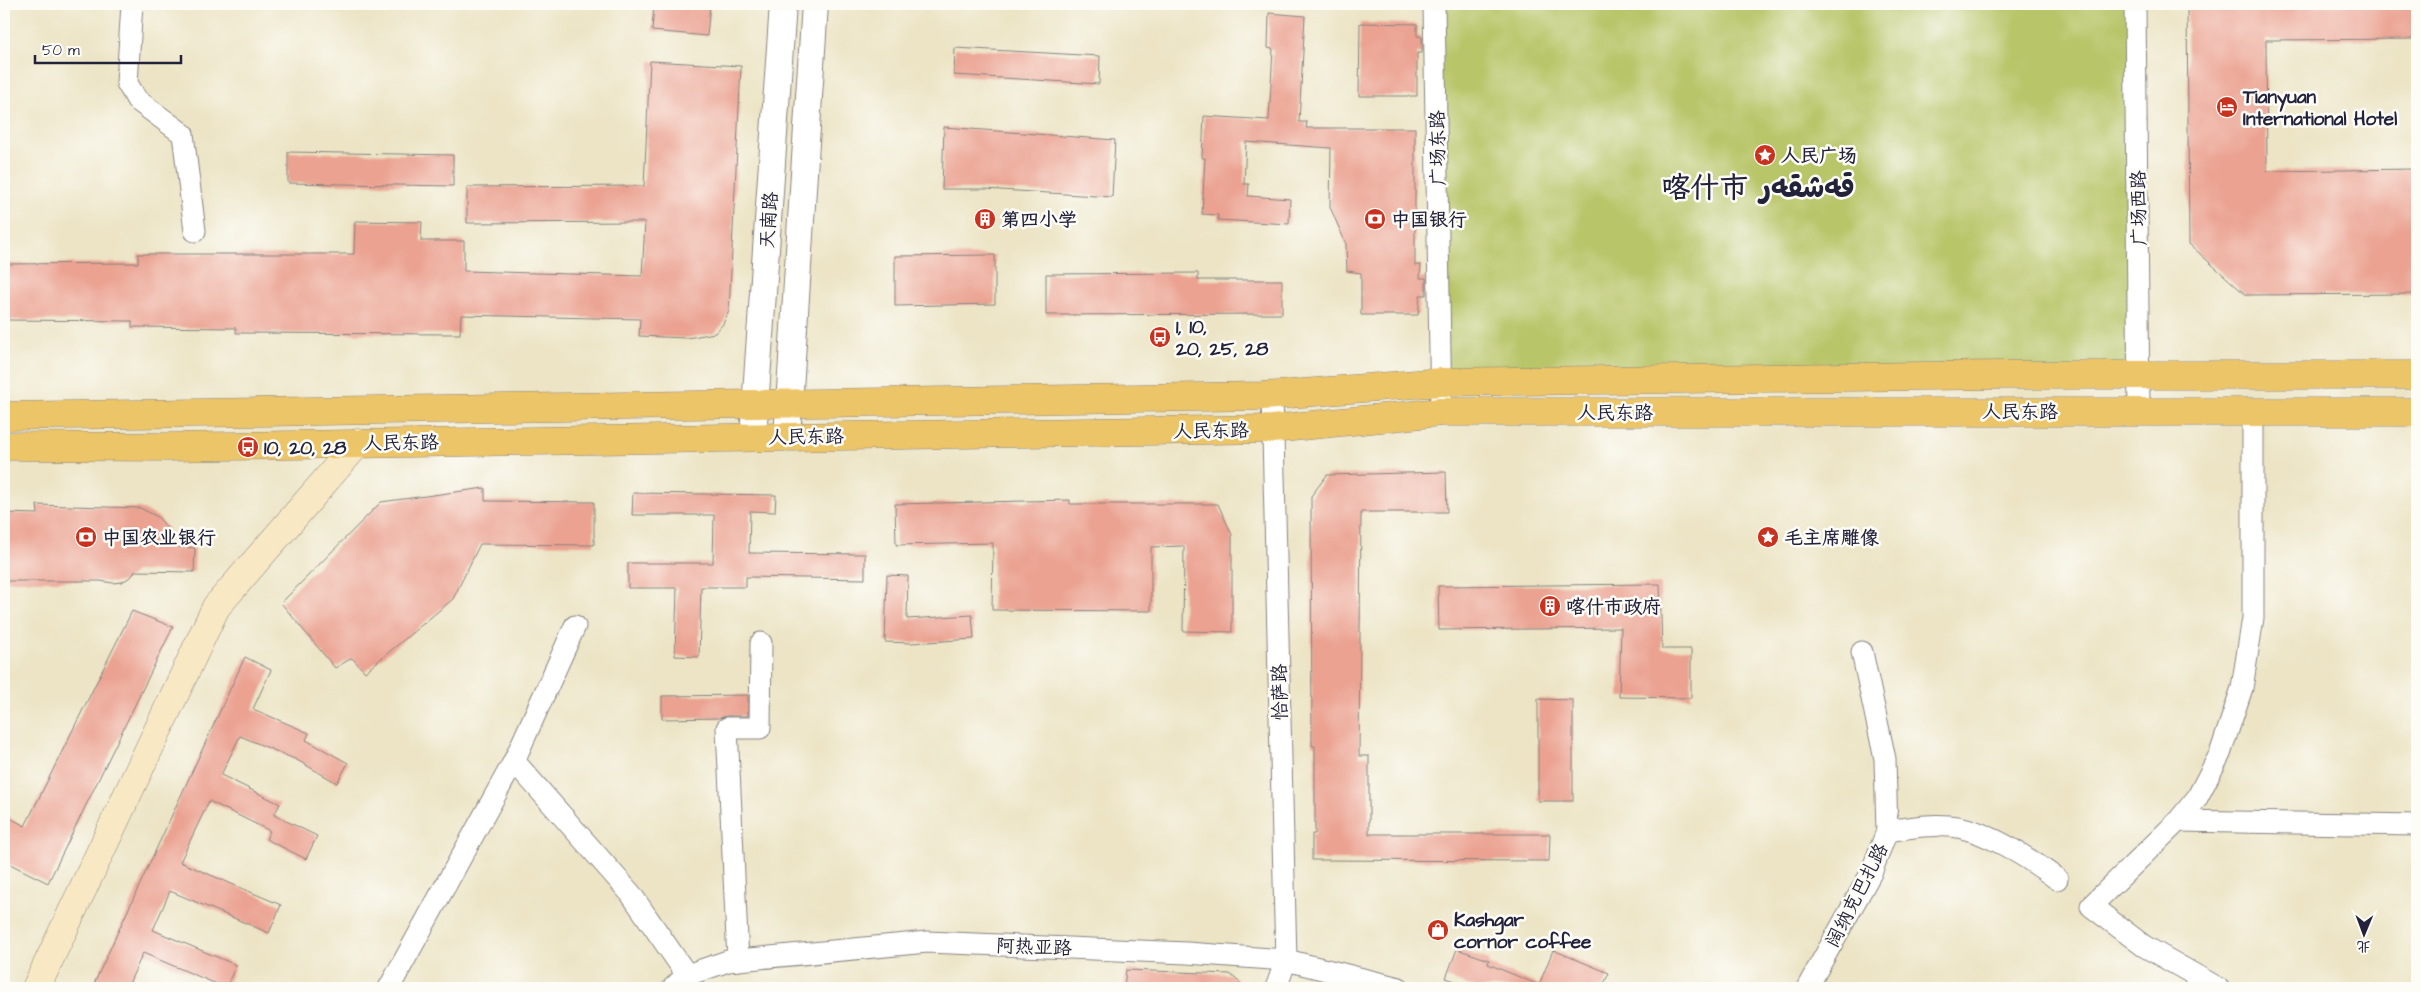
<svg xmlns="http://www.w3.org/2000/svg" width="2421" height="992" font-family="'Architects Daughter','Playpen Sans Arabic','LXGW WenKai TC',sans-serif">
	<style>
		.green { fill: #b8c567; stroke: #6d7451 }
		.building { fill: #eba291 }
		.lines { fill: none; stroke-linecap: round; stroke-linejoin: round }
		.minor-casing { stroke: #878380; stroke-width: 23 }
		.tertiary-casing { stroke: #878380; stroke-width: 28 }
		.secondary-casing { stroke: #878380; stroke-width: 29 }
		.primary-casing { stroke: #878380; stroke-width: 29 }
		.minor { stroke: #fff; stroke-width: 21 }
		.tertiary { stroke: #fff; stroke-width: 26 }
		.secondary { stroke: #f8e8c3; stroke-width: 28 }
		.primary { stroke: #edc569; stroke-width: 28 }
		.labels { text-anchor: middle; stroke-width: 5; stroke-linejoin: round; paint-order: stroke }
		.poi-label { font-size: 19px; font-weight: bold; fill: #22223b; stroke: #fdfcf7; text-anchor: start }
		.street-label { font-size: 19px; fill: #22223b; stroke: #fdfcf7 }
		.town-label { font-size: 29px; font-weight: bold; fill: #22223b; stroke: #fdfcf7 }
	</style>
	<rect width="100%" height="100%" fill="#fdfcf7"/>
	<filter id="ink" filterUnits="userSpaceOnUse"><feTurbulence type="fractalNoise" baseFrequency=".02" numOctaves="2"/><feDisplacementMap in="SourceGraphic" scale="10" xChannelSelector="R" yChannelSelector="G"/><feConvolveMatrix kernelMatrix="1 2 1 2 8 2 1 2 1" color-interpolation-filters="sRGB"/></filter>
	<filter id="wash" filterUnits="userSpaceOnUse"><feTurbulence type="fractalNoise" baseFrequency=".0096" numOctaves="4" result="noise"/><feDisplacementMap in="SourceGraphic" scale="20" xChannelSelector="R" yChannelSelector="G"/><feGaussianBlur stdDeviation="1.12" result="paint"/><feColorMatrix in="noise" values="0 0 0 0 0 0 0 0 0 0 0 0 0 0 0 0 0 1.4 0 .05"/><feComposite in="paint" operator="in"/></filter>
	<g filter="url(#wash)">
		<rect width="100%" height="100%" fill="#ece4c5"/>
		<path class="green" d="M1434 4H2135L2140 375 1441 382Z"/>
		<g id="blocks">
			<g class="building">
				<path d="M654 4H710L707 36 652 31Z"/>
				<path d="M2187 4H2417V39L2266 40 2267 171 2417 169V294L2246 295 2189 244Z"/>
				<path d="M1269 13 1305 16 1299 122H1307L1306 128H1415V265H1421L1420 278H1426V295H1420L1418 315H1361V273L1347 271 1346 244 1330 207 1331 148 1246 142 1244 184H1249L1248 196 1290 199 1289 224 1218 220V215L1202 214 1205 158H1202L1204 116 1269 120 1273 49 1268 48Z"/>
				<path d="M1360 23 1417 24V36L1422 37V53H1417V96H1359Z"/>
				<path d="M955 48 1100 56 1099 84 954 75Z"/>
				<path d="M650 61 741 66 729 311 723 324 715 333 687 338 639 336 640 319 461 315 460 334 236 333V328L132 327V321L4 320V264L138 263V254H354L355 221 422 222 421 241H464V271L642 276 645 222 467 223V187L644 186Z"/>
				<path d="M944 127 1115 140 1112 197 985 189H942Z"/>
				<path d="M288 152 453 155V186L288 183Z"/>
				<path d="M995 255V304L895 306V256Z"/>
				<path d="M1198 273V280H1282V314L1046 315V274Z"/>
				<path d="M1446 472 1447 512H1361L1359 756H1369V834H1550L1549 861 1312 860V834H1315V746H1312L1311 496 1327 475Z"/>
				<path d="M485 488V501L594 502V545L480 544 453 599 365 672 352 658 335 668 281 603 381 502Z"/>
				<path d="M633 493 776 495 775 512 750 511 749 553 865 554V579L746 577V587H701L699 657 675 656 677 588H628V563H713L714 515H632Z"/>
				<path d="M1070 500V504H1218L1232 535V632L1183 631 1184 546 1151 547V611L992 610 993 543 896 545 895 504Z"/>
				<path d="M37 505 140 508 158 517 168 529 170 546 195 548 194 572 135 571 132 576 122 582 113 583 100 581H4V513L38 514Z"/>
				<path d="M887 575 908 576 907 619 972 615 974 639 911 643 885 642Z"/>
				<path d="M1660 584 1662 649H1691V698L1619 697 1621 628 1439 630 1438 586Z"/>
				<path d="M132 611 173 627 48 883 4 861V815L25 826Z"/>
				<path d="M245 657 271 670 253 709 309 733 306 740 348 763 337 783 297 760 240 736 221 775 280 804 274 815 317 836 306 859 266 839 270 831 209 801 180 862 281 905 269 933 170 891 153 930 236 965 226 988 143 953 127 988H92Z"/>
				<path d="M748 695V716H727L719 718 662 719V696Z"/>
				<path d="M1538 699 1573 700V801H1538Z"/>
				<path d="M1457 949 1489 960 1488 964 1539 985 1553 950 1609 973 1602 988H1476L1446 978Z"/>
				<path d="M1126 970 1230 974 1246 988H1124Z"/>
			</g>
		</g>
	</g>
	<g filter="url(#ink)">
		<use href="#blocks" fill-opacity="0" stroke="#878380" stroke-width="1"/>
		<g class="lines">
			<g class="minor-casing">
				<g id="minor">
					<path d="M132 4 127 83 137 100 183 134 195 231"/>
					<path d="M1434 4 1441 412"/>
					<path d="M2135 4 2139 411"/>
					<path d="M1272 395 1286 960 1276 988"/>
					<path d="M1862 652 1885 759 1887 831"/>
					<path d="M514 761 631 894 687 975"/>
					<path d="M2178 821 2417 825"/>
					<path d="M738 960 727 728H760L761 643"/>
					<path d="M389 988 514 761 575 626"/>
					<path d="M673 988 687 975 728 961 927 942 1187 953 1286 960 1399 988"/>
					<path d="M1807 988 1871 873 1887 831C1908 828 1928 824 1949 826 1983 828 2030 859 2057 879"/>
					<path d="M2218 988 2144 946 2091 906 2178 821 2197 798 2220 754 2242 688 2253 618V411"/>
				</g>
			</g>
			<g class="tertiary-casing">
				<g id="tertiary">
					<path d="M787 436 815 4"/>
					<path d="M753 437 783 4"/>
				</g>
			</g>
			<g class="secondary-casing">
				<path id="secondary" d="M36 988 216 607 358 443"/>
			</g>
			<g class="primary-casing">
				<g id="primary">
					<path d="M4 416 1263 396 1441 382 2003 375H2417"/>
					<path d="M4 446 167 447 1272 429 1441 412H2417"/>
				</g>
			</g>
			<use href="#minor" class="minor"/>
			<use href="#tertiary" class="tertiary"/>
			<use href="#secondary" class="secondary"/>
			<use href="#primary" class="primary"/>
		</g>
	</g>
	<defs>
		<g id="hotel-disc" transform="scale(1.125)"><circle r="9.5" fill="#c8321e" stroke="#fdfcf7"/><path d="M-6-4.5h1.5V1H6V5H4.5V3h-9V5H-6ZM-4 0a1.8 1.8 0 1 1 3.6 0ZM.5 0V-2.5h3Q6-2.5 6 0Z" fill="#fff"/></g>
		<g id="sight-disc" transform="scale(1.125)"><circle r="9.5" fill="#c8321e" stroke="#fdfcf7"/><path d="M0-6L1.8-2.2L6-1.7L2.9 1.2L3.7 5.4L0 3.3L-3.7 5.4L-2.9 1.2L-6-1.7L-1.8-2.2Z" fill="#fff"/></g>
		<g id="building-disc" transform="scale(1.125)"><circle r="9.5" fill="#c8321e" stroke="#fdfcf7"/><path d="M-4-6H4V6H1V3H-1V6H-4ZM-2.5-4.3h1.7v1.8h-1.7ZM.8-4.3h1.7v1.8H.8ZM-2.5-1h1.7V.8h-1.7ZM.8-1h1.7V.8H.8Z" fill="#fff"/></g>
		<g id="bank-disc" transform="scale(1.125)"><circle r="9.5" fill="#c8321e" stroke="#fdfcf7"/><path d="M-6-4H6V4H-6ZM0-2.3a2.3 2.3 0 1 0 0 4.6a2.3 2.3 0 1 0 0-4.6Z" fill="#fff"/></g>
		<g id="bus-disc" transform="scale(1.125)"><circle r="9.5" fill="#c8321e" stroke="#fdfcf7"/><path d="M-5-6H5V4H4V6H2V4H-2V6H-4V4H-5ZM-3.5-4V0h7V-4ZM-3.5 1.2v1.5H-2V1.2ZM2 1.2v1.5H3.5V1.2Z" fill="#fff"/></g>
		<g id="shop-disc" transform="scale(1.125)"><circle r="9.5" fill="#c8321e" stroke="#fdfcf7"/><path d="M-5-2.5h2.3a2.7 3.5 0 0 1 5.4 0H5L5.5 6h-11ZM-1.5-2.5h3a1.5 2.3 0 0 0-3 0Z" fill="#fff"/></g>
	</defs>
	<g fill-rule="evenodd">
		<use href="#hotel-disc" x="2227" y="107"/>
		<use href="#sight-disc" x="1765" y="155"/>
		<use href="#building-disc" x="985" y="219"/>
		<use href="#bank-disc" x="1375" y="219"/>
		<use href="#bus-disc" x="1160" y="337"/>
		<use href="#bus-disc" x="248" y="447"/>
		<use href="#bank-disc" x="86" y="537"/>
		<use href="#sight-disc" x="1768" y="537"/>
		<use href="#building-disc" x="1550" y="606"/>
		<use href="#shop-disc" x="1438" y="930"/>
	</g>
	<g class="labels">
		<g class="poi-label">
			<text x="2243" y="103">Tianyuan<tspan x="2243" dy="22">International Hotel</tspan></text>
			<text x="1781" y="162">人民广场</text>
			<text x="1001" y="226">第四小学</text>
			<text x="1391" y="226">中国银行</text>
			<text x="1176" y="333">1, 10,<tspan x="1176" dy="22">20, 25, 28</tspan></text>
			<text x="264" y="454">10, 20, 28</text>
			<text x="102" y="544">中国农业银行</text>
			<text x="1784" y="544">毛主席雕像</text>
			<text x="1566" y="613">喀什市政府</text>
			<text x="1454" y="926">Kashgar<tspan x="1454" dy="22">cornor coffee</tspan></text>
		</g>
		<g class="street-label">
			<text transform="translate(1437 148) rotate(-91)" y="7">广场东路</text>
			<text transform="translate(2138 208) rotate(-91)" y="7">广场西路</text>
			<text transform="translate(768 220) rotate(-86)" y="7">天南路</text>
			<text x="2020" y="418">人民东路</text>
			<text x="1615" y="419">人民东路</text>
			<text transform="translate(1211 430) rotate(-1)" y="7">人民东路</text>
			<text transform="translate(806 436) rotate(-1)" y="7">人民东路</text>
			<text transform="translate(401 442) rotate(-1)" y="7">人民东路</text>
			<text transform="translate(1279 692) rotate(-91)" y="7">恰萨路</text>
			<text transform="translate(1856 895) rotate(-63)" y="7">阔纳克巴扎路</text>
			<text transform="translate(1034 946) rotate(2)" y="7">阿热亚路</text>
		</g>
		<g class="town-label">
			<text x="1758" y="197">喀什市 قەشقەر</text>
		</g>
	</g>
	<rect width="2421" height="992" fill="none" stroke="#fdfcf7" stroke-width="20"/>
	<g transform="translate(2364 934) rotate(181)" stroke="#fdfcf7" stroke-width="4" paint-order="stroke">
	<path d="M0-4L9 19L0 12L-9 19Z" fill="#22223b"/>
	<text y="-8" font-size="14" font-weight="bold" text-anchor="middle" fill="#22223b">北</text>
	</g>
	<path d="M35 55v8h146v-8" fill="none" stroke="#22223b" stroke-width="2.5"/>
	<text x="42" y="55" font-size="15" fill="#22223b" stroke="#fdfcf7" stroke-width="4" paint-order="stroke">50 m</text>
</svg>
